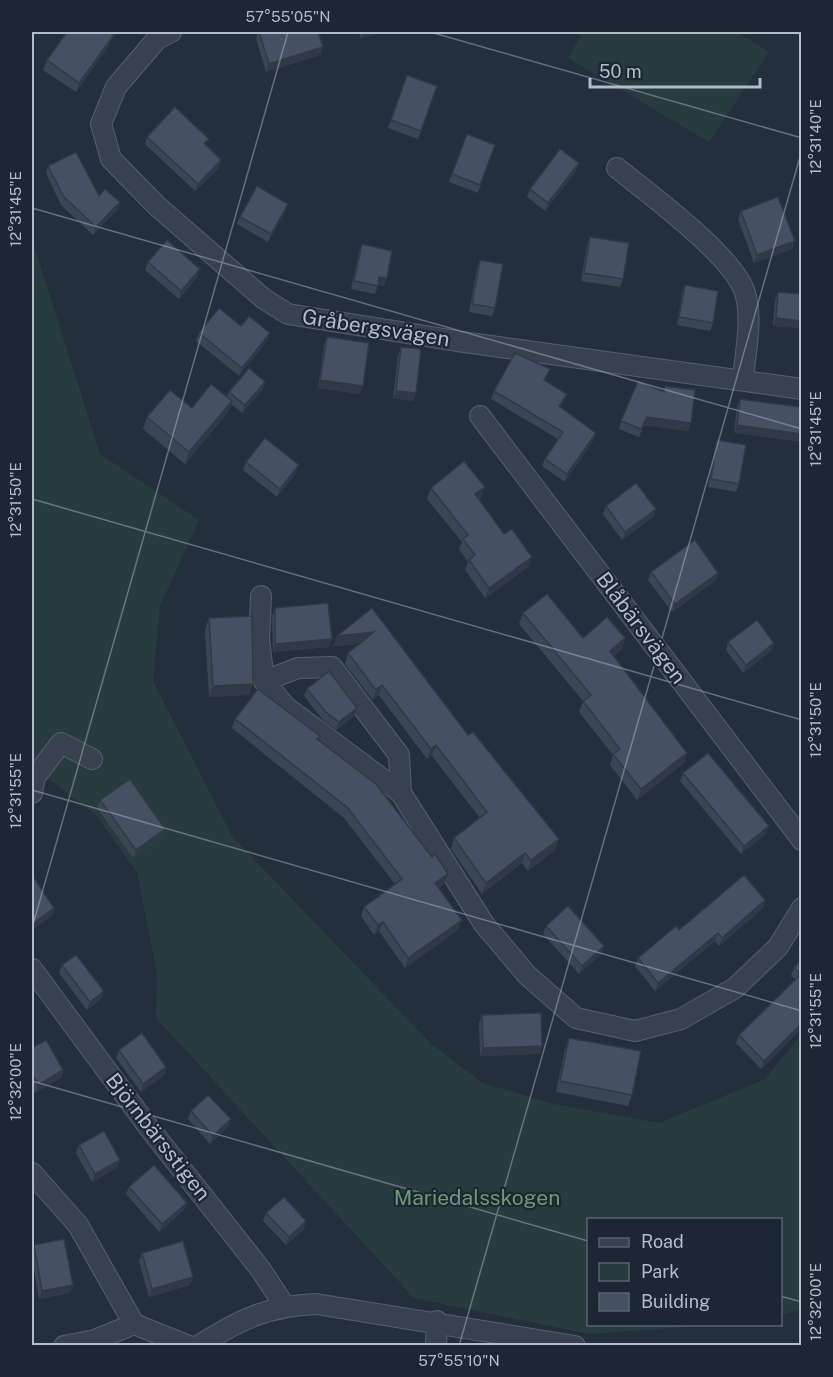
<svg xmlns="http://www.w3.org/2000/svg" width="833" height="1377" font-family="'Public Sans',sans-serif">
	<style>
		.green { fill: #263c3f }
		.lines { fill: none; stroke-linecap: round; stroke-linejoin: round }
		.minor-casing { stroke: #565f6c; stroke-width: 22 }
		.minor { stroke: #38414e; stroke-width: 20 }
		.wall { fill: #3b4654 }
		.shaded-wall { fill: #303945 }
		.building { fill: #455162; stroke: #303945; stroke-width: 1.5 }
		.ticks { fill: none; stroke: #b4bcc9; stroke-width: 1.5; stroke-opacity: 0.45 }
		.labels { text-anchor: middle; stroke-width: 4.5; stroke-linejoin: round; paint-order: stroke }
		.street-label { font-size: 21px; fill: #b4bcc9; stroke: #1d2633 }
		.park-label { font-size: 21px; fill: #6b9a76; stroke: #1d2633 }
		.neatline { fill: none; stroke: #b4bcc9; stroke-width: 2 }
		.ticks-label { font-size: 15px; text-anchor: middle; fill: #b4bcc9 }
	</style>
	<rect width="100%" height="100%" fill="#242f3e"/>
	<g class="green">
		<path d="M583 32H737L769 52 709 142 568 58Z"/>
		<path d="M32 239 100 454 199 520 160 606 153 681 232 836 430 1043 483 1083 554 1104 659 1123 765 1079 801 1035V1310L781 1315 780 1220H588V1324L712 1325 590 1334 414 1298 156 1018 157 975 137 872 95 814 32 766Z"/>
	</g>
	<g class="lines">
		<g class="minor-casing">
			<g id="minor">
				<path d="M171 32 157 39 116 87 101 124 111 159 157 206 264 299 288 314 463 342 802 389"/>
				<path d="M617 168C648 193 734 256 745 293 753 318 745 354 743 380"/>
				<path d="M480 416 802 840"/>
				<path d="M261 596 259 640 264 681 286 707 401 793 484 924 527 975 576 1018 635 1031 681 1019 735 988 778 947 802 908"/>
				<path d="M264 681 298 668 332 667 399 755 401 793"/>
				<path d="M32 793 35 777 61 743 92 759"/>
				<path d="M32 969 150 1129 261 1270 284 1305"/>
				<path d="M32 1173 78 1225 134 1324"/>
				<path d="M64 1346 95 1340 134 1324 189 1346"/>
				<path d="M198 1346C239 1320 267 1306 316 1304L575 1346"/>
				<path d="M436 1346 437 1321"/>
			</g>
		</g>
		<use href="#minor" class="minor"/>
	</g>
	<g class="wall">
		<path d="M258 32H318L323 47 320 55 266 72 256 38Z"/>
		<path d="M359 32H379L378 33 361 39Z"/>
		<path d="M110 44 76 92 43 70 47 60Z"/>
		<path d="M407 75 421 131 418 139 388 128Z"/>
		<path d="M467 134 495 145 478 193 449 182Z"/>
		<path d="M147 137 206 145 219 168 195 191 145 144Z"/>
		<path d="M48 166 99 196 120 202 117 210 93 235 61 205 46 173Z"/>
		<path d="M576 171 545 211 527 197 530 189Z"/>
		<path d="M288 204 285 212 268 242 237 224 240 217Z"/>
		<path d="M741 211 795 241 792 249 754 263 738 219Z"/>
		<path d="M590 237 623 279 620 287 581 281 587 245Z"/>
		<path d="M362 244 384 286 378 285 375 294 351 289 359 252Z"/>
		<path d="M480 260 495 308 492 316 469 312 477 268Z"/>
		<path d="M148 262 197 277 179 299 145 270Z"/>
		<path d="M685 285 713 323 710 331 677 325 682 293Z"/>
		<path d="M778 292 801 294 773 326 775 300Z"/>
		<path d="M241 326 267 341 239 376 196 341 199 333Z"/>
		<path d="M327 337 360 394 318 388 324 345Z"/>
		<path d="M401 347 413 401 393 398 398 355Z"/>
		<path d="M550 369 545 380 564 401 560 407 593 441 565 482 542 466 545 459 558 439 491 399 494 391Z"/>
		<path d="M265 382 262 390 242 413 231 404 228 412 185 464 143 429 147 417 192 408 227 396 229 392Z"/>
		<path d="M665 386 688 431 644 425 639 437 619 429 621 421 663 392Z"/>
		<path d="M740 399 801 407 734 433 737 407Z"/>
		<path d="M717 440 739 484 736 492 708 487 715 448Z"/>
		<path d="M246 462 296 473 277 497 243 470Z"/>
		<path d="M431 488 481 497 478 499 504 534 532 557 528 567 485 598 465 570 468 562 459 549 462 542 427 499Z"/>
		<path d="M606 506 653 517 622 540 603 514Z"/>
		<path d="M651 572 718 573 715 581 672 612 648 580Z"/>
		<path d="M275 608 329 647 273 652 272 616Z"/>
		<path d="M372 608 468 735 559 839 555 850 528 871 522 863 482 894 451 849 454 838 480 818 432 756 427 759 379 695 373 700 345 664 348 653 360 644 333 646 337 636Z"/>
		<path d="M523 613 583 638H625L622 649 614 656 687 753 684 763 637 800 610 765 613 755 579 712 583 701 519 624Z"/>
		<path d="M209 618 249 695 209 697 205 630Z"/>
		<path d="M728 642 774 643 771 651 743 673 726 650Z"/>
		<path d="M307 689 354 716 336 730 323 720 304 696Z"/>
		<path d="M235 719 319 740 448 874 444 884 439 888 458 930 405 968 379 931 374 935 361 916 364 907 395 884 344 818 232 728Z"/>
		<path d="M683 773 766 834 741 854 680 781Z"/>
		<path d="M100 800 165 829 162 837 133 858 97 808Z"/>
		<path d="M765 900 763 908 719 946 715 941 655 991 635 966 638 958 679 930Z"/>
		<path d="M546 926 604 946 601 954 579 974 543 934Z"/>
		<path d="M801 959V1029L761 1069 736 1043 739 1035 795 979 791 976 794 968Z"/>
		<path d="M62 965 104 991 101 999 87 1010 59 973Z"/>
		<path d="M482 1015 540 1054 480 1056 479 1023Z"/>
		<path d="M569 1038 632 1095 628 1106 556 1092 565 1049Z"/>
		<path d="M32 1048 63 1070 61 1078 35 1093 32 1087Z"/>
		<path d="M119 1050 166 1067 164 1075 141 1092 116 1058Z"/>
		<path d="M191 1111 228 1127 210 1144 188 1119Z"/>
		<path d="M79 1145 117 1168 92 1182 76 1153Z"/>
		<path d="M129 1187 184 1210 159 1232 126 1194Z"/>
		<path d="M266 1213 304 1229 286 1245 263 1221Z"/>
		<path d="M34 1245 70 1293 39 1299 32 1257V1250Z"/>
		<path d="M142 1253 193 1277 190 1285 149 1297 139 1261Z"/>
	</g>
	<g class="shaded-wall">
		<path d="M364 32H379L378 33 361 39Z"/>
		<path d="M114 35 110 44 76 92 79 83Z"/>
		<path d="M323 47 320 55 266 72 269 64Z"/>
		<path d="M221 160 219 168 195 191 198 184Z"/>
		<path d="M579 163 576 171 545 211 548 203Z"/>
		<path d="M120 202 117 210 93 235 96 227Z"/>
		<path d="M288 204 285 212 268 242 271 234Z"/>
		<path d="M795 241 792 249 754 263 757 255Z"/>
		<path d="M200 269 197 277 179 299 181 291Z"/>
		<path d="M379 277 387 278 384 286 376 285Z"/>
		<path d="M776 318 801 321V329L773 326Z"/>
		<path d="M270 333 267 341 239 376 242 368Z"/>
		<path d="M320 380 363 386 360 394 318 388Z"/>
		<path d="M265 382 262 390 242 413 245 405Z"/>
		<path d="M396 391 416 393 413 401 393 398Z"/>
		<path d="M567 394 564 401 556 414 559 406Z"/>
		<path d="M232 401 228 412 185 464 189 452Z"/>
		<path d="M647 417 691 423 688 431 644 425 639 437Z"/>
		<path d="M737 425 801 434V442L734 433Z"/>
		<path d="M596 433 593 441 565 482 567 474Z"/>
		<path d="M299 465 296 473 277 497 280 489Z"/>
		<path d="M485 487 481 497 471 505 475 494Z"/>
		<path d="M656 509 653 517 622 540 625 532Z"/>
		<path d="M532 557 528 567 485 598 489 588Z"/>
		<path d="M718 573 715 581 672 612 675 604Z"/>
		<path d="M374 632 370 643 333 646 337 636Z"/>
		<path d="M625 638 622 649 607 662 610 651Z"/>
		<path d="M332 639 329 647 273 652 275 644Z"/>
		<path d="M774 643 771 651 743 673 746 665Z"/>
		<path d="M253 684 249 695 209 697 213 686Z"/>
		<path d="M382 685 379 695 373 700 376 690Z"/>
		<path d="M357 708 354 716 336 730 339 722Z"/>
		<path d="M436 745 432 756 427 759 431 749Z"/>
		<path d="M687 753 684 763 637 800 641 789Z"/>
		<path d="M769 826 766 834 741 854 744 846Z"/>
		<path d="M165 829 162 837 133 858 136 850Z"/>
		<path d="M559 839 555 850 528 871 531 860Z"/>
		<path d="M525 853 522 863 482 894 486 883Z"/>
		<path d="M448 874 444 884 432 893 435 883Z"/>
		<path d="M765 900 763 908 719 946 722 938Z"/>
		<path d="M54 908 52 916 32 930V924Z"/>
		<path d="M462 920 458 930 405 968 408 958Z"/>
		<path d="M383 922 379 931 374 935 378 925Z"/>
		<path d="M718 933 715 941 655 991 658 983Z"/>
		<path d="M604 946 601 954 579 974 582 966Z"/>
		<path d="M104 991 101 999 87 1010 90 1002Z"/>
		<path d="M801 1024V1029L761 1069 764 1061Z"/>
		<path d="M542 1046 540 1054 480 1056 483 1048Z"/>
		<path d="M166 1067 164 1075 141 1092 143 1084Z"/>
		<path d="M63 1070 61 1078 35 1093 38 1085Z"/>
		<path d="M231 1119 228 1127 210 1144 213 1136Z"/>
		<path d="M120 1160 117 1168 92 1182 95 1174Z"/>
		<path d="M187 1203 184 1210 159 1232 162 1224Z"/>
		<path d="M306 1221 304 1229 286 1245 289 1237Z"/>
		<path d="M193 1277 190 1285 149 1297 152 1289Z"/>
		<path d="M73 1285 70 1293 39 1299 42 1291Z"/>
	</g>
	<g class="building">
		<path d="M67 32H109L114 35 79 83 47 60Z"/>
		<path d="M259 32H318L323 47 269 64Z"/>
		<path d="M407 75 437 86 421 131 391 120Z"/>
		<path d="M175 107 209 139 204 143 221 160 198 184 147 137Z"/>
		<path d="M467 134 495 145 480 185 452 174Z"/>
		<path d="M560 149 579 163 548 203 530 189Z"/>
		<path d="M76 152 99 196 105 189 120 202 96 227 64 197 48 166Z"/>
		<path d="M257 186 288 204 271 234 240 217Z"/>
		<path d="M778 197 795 241 757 255 741 211Z"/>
		<path d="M590 237 629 243 623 279 584 273Z"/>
		<path d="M167 240 200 269 181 291 148 262Z"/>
		<path d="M362 244 392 251 387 278 379 277 378 286 354 281Z"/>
		<path d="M480 260 503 264 495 308 472 304Z"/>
		<path d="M685 285 718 291 713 323 679 317Z"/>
		<path d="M778 292 801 294V321L776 318Z"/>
		<path d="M219 308 241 326 249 316 270 333 242 368 199 333Z"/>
		<path d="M327 337 369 343 363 386 320 380Z"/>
		<path d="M401 347 421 349 416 393 396 391Z"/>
		<path d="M515 353 550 369 544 380 567 394 559 406 596 433 567 474 545 459 563 432 494 391Z"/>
		<path d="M249 368 265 382 245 405 229 392Z"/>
		<path d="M638 381 664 392 665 386 695 390 691 423 647 417 641 429 621 421Z"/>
		<path d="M211 384 232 401 189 452 147 417 170 390 192 408Z"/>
		<path d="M740 399 801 407V434L737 425Z"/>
		<path d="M265 438 299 465 280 489 246 462Z"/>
		<path d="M717 440 746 445 739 484 711 479Z"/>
		<path d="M464 461 485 487 475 494 504 534 512 529 532 557 489 588 469 560 475 555 463 539 468 535 431 488Z"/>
		<path d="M636 483 656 509 625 532 606 506Z"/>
		<path d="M695 540 718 573 675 604 651 572Z"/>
		<path d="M547 594 583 638 607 617 625 638 610 651 687 753 641 789 613 754 620 749 583 701 591 695 523 613Z"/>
		<path d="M328 603 332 639 275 644V608Z"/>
		<path d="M372 608 468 735 473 732 559 839 531 860 525 853 486 883 454 838 487 812 436 745 431 749 382 685 376 690 348 653 374 632 337 636Z"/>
		<path d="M252 616 253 684 213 686 209 618Z"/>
		<path d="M757 620 774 643 746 665 728 642Z"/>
		<path d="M329 671 357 708 339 722 326 712 307 689Z"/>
		<path d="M258 689 320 736 317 739 376 784 432 857 435 854 448 874 435 883 462 920 408 958 383 922 378 925 364 907 402 879 348 808 235 719Z"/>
		<path d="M708 753 769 826 744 846 683 773Z"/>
		<path d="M130 779 165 829 136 850 100 800Z"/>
		<path d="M32 875 54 908 32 924Z"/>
		<path d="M744 875 765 900 722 938 718 933 658 983 638 958 676 926 679 930Z"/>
		<path d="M568 906 604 946 582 966 546 926Z"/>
		<path d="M76 955 104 991 90 1002 62 965Z"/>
		<path d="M801 959V1024L764 1061 739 1035 801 974 794 968Z"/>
		<path d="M541 1013 542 1046 483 1048 482 1015Z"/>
		<path d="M142 1033 166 1067 143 1084 119 1050Z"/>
		<path d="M569 1038 641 1051 632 1095 560 1081Z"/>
		<path d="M46 1040 63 1070 38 1085 32 1073V1048Z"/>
		<path d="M208 1095 231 1119 213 1136 191 1111Z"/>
		<path d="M104 1131 120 1160 95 1174 79 1145Z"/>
		<path d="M154 1165 187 1203 162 1224 129 1187Z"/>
		<path d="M284 1197 306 1221 289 1237 266 1213Z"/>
		<path d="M64 1239 73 1285 42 1291 34 1245Z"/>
		<path d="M183 1241 193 1277 152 1289 142 1253Z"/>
	</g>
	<path class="ticks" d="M430 32 802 138M32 208 802 429M32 499 802 720M32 790 802 1011M32 928 288 32M32 1081 588 1241M780 1296 802 1302M459 1346 802 150"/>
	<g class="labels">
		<g class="street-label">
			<text transform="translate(376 328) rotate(9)" y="7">Gråbergsvägen</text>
			<text transform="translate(641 628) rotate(53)" y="7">Blåbärsvägen</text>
			<text transform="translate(158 1137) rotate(52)" y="7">Björnbärsstigen</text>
		</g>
		<g class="park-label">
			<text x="477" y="1205">Mariedalsskogen</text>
		</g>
	</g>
	<rect width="833" height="1377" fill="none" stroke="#1d2633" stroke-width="66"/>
	<rect x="587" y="1218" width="195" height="108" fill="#1d2633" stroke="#59626f" stroke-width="1.5"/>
	<rect x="599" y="1238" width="30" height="9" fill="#38414e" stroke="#59626f" stroke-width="1.5"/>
	<text x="641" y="1248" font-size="18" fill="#b4bcc9">Road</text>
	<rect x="599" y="1263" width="30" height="18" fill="#263c3f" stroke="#59626f" stroke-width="1.5"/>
	<text x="641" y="1278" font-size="18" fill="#b4bcc9">Park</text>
	<rect x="599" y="1293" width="30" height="18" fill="#455162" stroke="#59626f" stroke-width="1.5"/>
	<text x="641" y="1308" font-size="18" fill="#b4bcc9">Building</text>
	<path d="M590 78v9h170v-9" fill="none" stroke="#b4bcc9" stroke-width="3"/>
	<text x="599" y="78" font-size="18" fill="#b4bcc9" stroke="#1d2633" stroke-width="4.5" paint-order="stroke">50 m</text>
	<rect x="33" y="33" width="767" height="1311" class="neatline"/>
	<g class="ticks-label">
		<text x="288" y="22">57°55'05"N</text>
		<text transform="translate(816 137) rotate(-90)" y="5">12°31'40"E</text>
		<text transform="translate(16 209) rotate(-90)" y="5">12°31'45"E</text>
		<text transform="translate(816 429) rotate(-90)" y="5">12°31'45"E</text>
		<text transform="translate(16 500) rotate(-90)" y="5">12°31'50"E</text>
		<text transform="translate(816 720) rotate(-90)" y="5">12°31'50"E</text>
		<text transform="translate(16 791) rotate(-90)" y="5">12°31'55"E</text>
		<text transform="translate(816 1011) rotate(-90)" y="5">12°31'55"E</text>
		<text transform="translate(16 1082) rotate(-90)" y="5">12°32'00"E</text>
		<text transform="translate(816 1302) rotate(-90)" y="5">12°32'00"E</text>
		<text x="459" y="1366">57°55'10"N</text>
	</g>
</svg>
